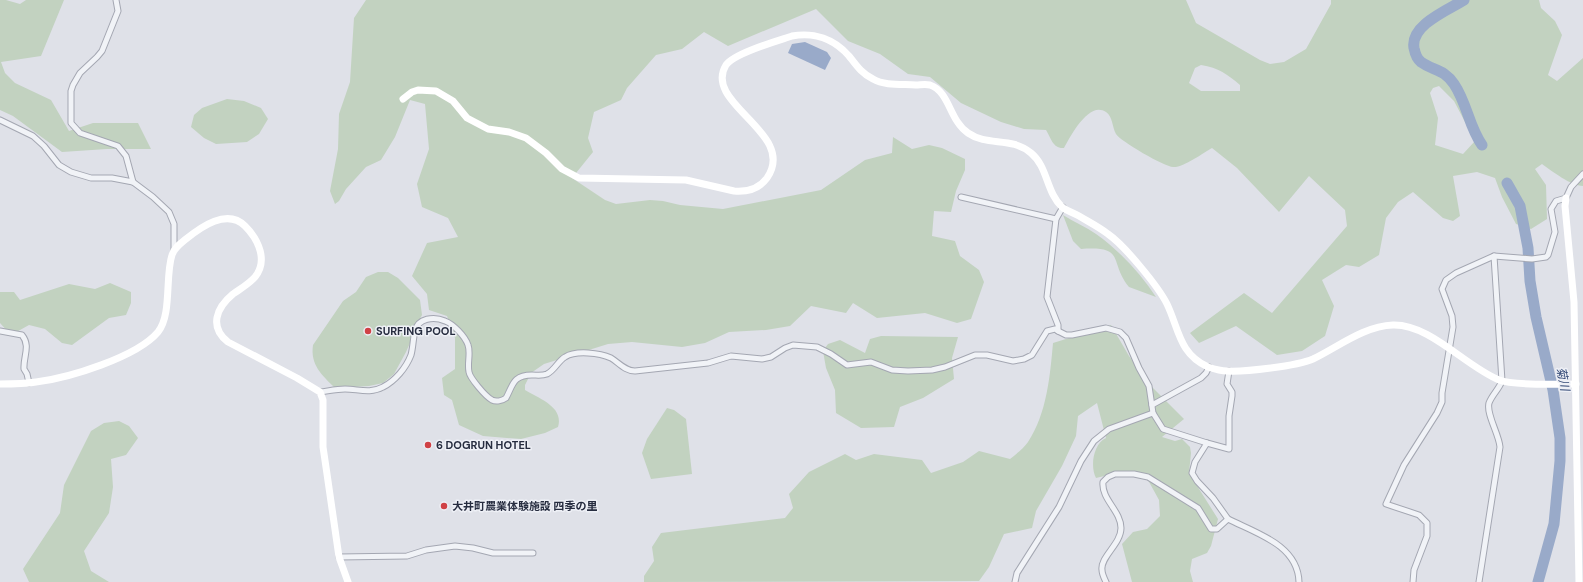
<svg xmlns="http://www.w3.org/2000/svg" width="1583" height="582" font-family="'DM Sans','Noto Sans JP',sans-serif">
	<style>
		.green { fill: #c2d2c0; fill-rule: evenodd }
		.water { fill: #99aac9 }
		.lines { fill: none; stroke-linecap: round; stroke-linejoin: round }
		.river { stroke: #99aac9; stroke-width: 11 }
		.street-casing { stroke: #a4a7b2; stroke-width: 7 }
		.street { stroke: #f1f3f7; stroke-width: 5 }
		.secondary { stroke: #fff; stroke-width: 7 }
		.poi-dot { fill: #d04145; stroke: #eef0f6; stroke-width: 1.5 }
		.labels { text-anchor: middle; stroke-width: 3; stroke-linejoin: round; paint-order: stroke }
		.poi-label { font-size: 11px; font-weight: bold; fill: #272d40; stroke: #eef0f6; text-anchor: start }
		.water-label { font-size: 12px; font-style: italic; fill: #314774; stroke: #eef0f6 }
	</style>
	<rect width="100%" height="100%" fill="#dfe1e8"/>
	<g class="green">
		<path d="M0 0H6L20 4 26 0H64L41 56 1 62 5 73 15 83 51 100 69 131 93 123H138L151 149H107L62 152 13 116 0 110Z"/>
		<path d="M366 0H1186L1196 23 1260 60 1270 64 1284 62 1306 49 1331 4V0H1539L1541 8 1555 21 1562 35 1548 75 1557 81 1583 58V186C1571 186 1552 171 1542 164L1535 169 1546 185 1547 219 1531 229 1516 224 1502 197 1495 178 1477 172 1453 176 1460 216 1453 221 1443 218 1413 192 1398 202 1386 218 1379 255 1359 267 1346 265 1322 280 1334 306 1325 336 1302 351 1277 355 1236 326 1199 343 1190 333 1244 293 1272 313 1347 226 1345 210 1309 176 1279 212 1237 168 1212 148C1203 153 1183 168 1173 167 1165 167 1120 141 1116 134 1112 127 1113 117 1106 112 1089 100 1070 137 1064 148 1053 149 1051 138 1046 130L1024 129 1001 122 961 103 930 77 908 74 880 54 848 41 816 9 728 46 704 32 682 49 656 55 627 88 621 100 594 112 588 138 593 152 572 178 605 200 616 204 650 200 663 201 680 205 723 209 821 190 865 160 892 153 893 137 912 149 929 145 942 148 965 159V170L956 191 951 212 934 211 932 236 955 241 960 256 979 270 984 282 971 319 957 323 925 313 877 318 853 303 846 313 811 306 790 326 766 330 729 332 705 343 682 347 632 342 608 344 544 364 531 373 525 385V390C540 399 564 407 558 427L545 433 521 439 483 436 459 425 452 400 444 395 442 378 455 369V338L447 316 429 310 427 294 412 276 427 243 458 237 448 218 422 207 417 184 429 149 425 104 410 100 395 137 381 160 366 167 346 189 339 201 335 204 330 191 338 149 339 114 350 82 354 18ZM1201 65C1219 68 1227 74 1240 85V91H1201L1189 83 1195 68ZM1439 86 1454 101 1475 141 1463 154 1435 145 1438 118 1430 93 1433 88Z"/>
		<path d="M227 99 244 101 261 108 268 119 259 134 247 142 216 144 204 138 191 127 194 115 202 108Z"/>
		<path d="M1063 215C1074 222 1086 227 1096 234 1120 251 1140 273 1156 297L1129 287C1108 261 1127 246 1081 249L1073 241Z"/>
		<path d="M378 272H388L398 278 420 300 422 315 412 332 410 343 406 352 394 374 383 383 369 386 335 388C322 375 310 365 313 345L343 301 356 292 366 277Z"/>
		<path d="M110 283 131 292V303L126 315 109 318 72 345 62 343 45 329 29 325 11 335 0 323V292H14L20 300 69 284 95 289Z"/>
		<path d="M1111 325 1129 356 1153 388 1184 419 1162 437 1175 441 1182 439 1190 447 1191 453 1189 473 1218 519 1211 546 1207 553 1192 559 1190 571 1193 582H1132L1122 544 1133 532 1147 529 1160 516 1159 500 1148 480 1125 471 1096 478C1090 467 1093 444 1106 438L1097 403 1078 416 1076 436 1062 466 1036 511 1032 528 1004 534 989 567 979 581 644 582V576L654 561 652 547 661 533 785 518 793 508 789 494 809 472 845 454 856 460 874 454 922 460 931 473 963 462 979 451 1010 459C1016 454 1024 448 1028 442 1047 413 1050 376 1053 343Z"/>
		<path d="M881 336 958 337 952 358 954 379 923 398 900 407 894 427 861 428 836 413 835 390 826 368 823 351 828 344 840 340 865 353 870 339Z"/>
		<path d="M667 408 674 410 686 419 692 474 651 479 642 453 647 439Z"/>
		<path d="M119 421 129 426 138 438 126 455 111 459 113 487 109 513 84 551 91 571 109 582H29L23 569 60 513 64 485 91 431 104 423Z"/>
	</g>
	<path class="water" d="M805 42 827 52 831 58 825 70 788 53 792 44Z"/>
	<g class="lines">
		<g class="river">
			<path d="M1464 0C1448 10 1410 25 1414 48 1415 53 1417 59 1421 62 1434 71 1444 69 1454 84 1467 103 1469 127 1482 145"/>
			<path d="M1507 183 1520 206 1528 248 1530 281 1536 317 1553 390 1560 438V461L1554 524 1538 582"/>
		</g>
		<g class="street-casing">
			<g id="street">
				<path d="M116 0 118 11 102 51 97 57 80 73 73 85 71 91V123L80 133 118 146 126 156 133 182"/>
				<path d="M0 120 33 136 44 146 59 165 71 172 91 178H112L133 182 153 197 169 212 174 224V250"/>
				<path d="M961 197 1056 219"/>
				<path d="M0 331 22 335C31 346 23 357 24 369L27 374 29 383"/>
				<path d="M1058 331 1066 335H1072L1106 328 1120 332 1126 338 1139 368 1149 386 1153 413 1163 429 1207 443 1229 449V416L1232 396V392L1227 384 1229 371"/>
				<path d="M320 392C328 391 337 389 345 389 358 389 370 394 383 387 395 381 406 368 411 355 413 348 413 339 415 331 418 318 434 316 445 321 453 324 465 336 468 345 471 353 467 363 469 372 470 378 485 396 492 400 496 402 502 401 506 398 513 385 513 375 532 375 537 375 542 376 547 374 555 370 558 361 565 357 576 350 600 353 611 358 619 363 625 371 635 371L708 363 731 356 762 359 771 357 785 348 793 345 817 347 831 354 847 365 871 362 892 370 908 371 932 370 945 367 975 355H987L1013 361 1024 359 1032 355 1047 331 1055 329 1058 331V325L1047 297 1056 219 1063 207"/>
				<path d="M1152 405 1201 378 1206 373 1209 367"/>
				<path d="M1207 443 1195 462 1192 473 1197 481 1213 498 1228 519"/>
				<path d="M339 557 407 556 426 550 455 546 473 548 493 553H533"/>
				<path d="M1015 582 1017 573 1059 507 1081 461 1094 441 1109 429 1153 413"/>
				<path d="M1106 582C1104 578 1102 574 1102 570 1100 557 1121 544 1121 528 1121 511 1101 499 1103 482L1108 477 1115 474H1134L1148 477 1198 508 1211 529H1217L1228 519C1256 533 1298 545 1299 582"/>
				<path d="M1413 582 1414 570 1427 536V523L1419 515 1386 504 1404 465 1437 413 1442 402V393L1453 327 1452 316 1442 289 1446 280 1456 273 1494 256 1532 259 1546 257 1548 255 1555 232 1551 209 1556 201 1566 198 1571 187 1583 174"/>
				<path d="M1479 582 1500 447C1499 434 1486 414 1489 403 1492 395 1499 389 1502 381L1494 256"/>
			</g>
		</g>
		<use href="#street" class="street"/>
		<g class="secondary">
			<path d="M403 99 412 92 418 90 436 91 453 101 467 118 488 129 509 132 526 138 546 153 562 169 579 178 686 180 734 191C746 192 759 189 767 178 798 133 702 104 726 65 734 53 777 41 792 36 814 32 834 39 849 56 856 65 862 74 873 79 885 86 902 84 916 85 920 85 925 84 930 85 950 92 949 120 968 133 988 147 1011 136 1031 153 1048 167 1046 192 1062 207 1067 211 1074 213 1079 216 1089 222 1099 227 1108 234 1124 245 1158 286 1167 304 1179 329 1179 354 1208 367 1214 369 1221 371 1227 371 1245 372 1297 366 1313 359 1338 347 1364 326 1393 325 1430 324 1465 366 1499 380 1514 386 1558 384 1576 384"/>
			<path d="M1566 198 1565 206 1574 302 1579 582"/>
			<path d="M0 384C12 384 24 384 36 382 69 378 137 357 158 332 172 315 165 276 172 255 174 248 180 244 186 239 201 227 227 208 245 226 259 240 268 261 255 277 249 284 240 289 233 294 216 308 209 327 228 342L297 378 320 392 323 400V447L327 474 339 557 348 582"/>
		</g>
	</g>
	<g class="poi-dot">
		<circle cx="368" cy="331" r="4"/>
		<circle cx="428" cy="445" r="4"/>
		<circle cx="444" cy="506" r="4"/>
	</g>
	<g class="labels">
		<g class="poi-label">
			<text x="376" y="335">SURFING POOL</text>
			<text x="436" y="449">6 DOGRUN HOTEL</text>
			<text x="452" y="510">大井町農業体験施設 四季の里</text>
		</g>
		<g class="water-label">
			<text transform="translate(1563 379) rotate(79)" y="4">菊川</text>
		</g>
	</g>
</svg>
